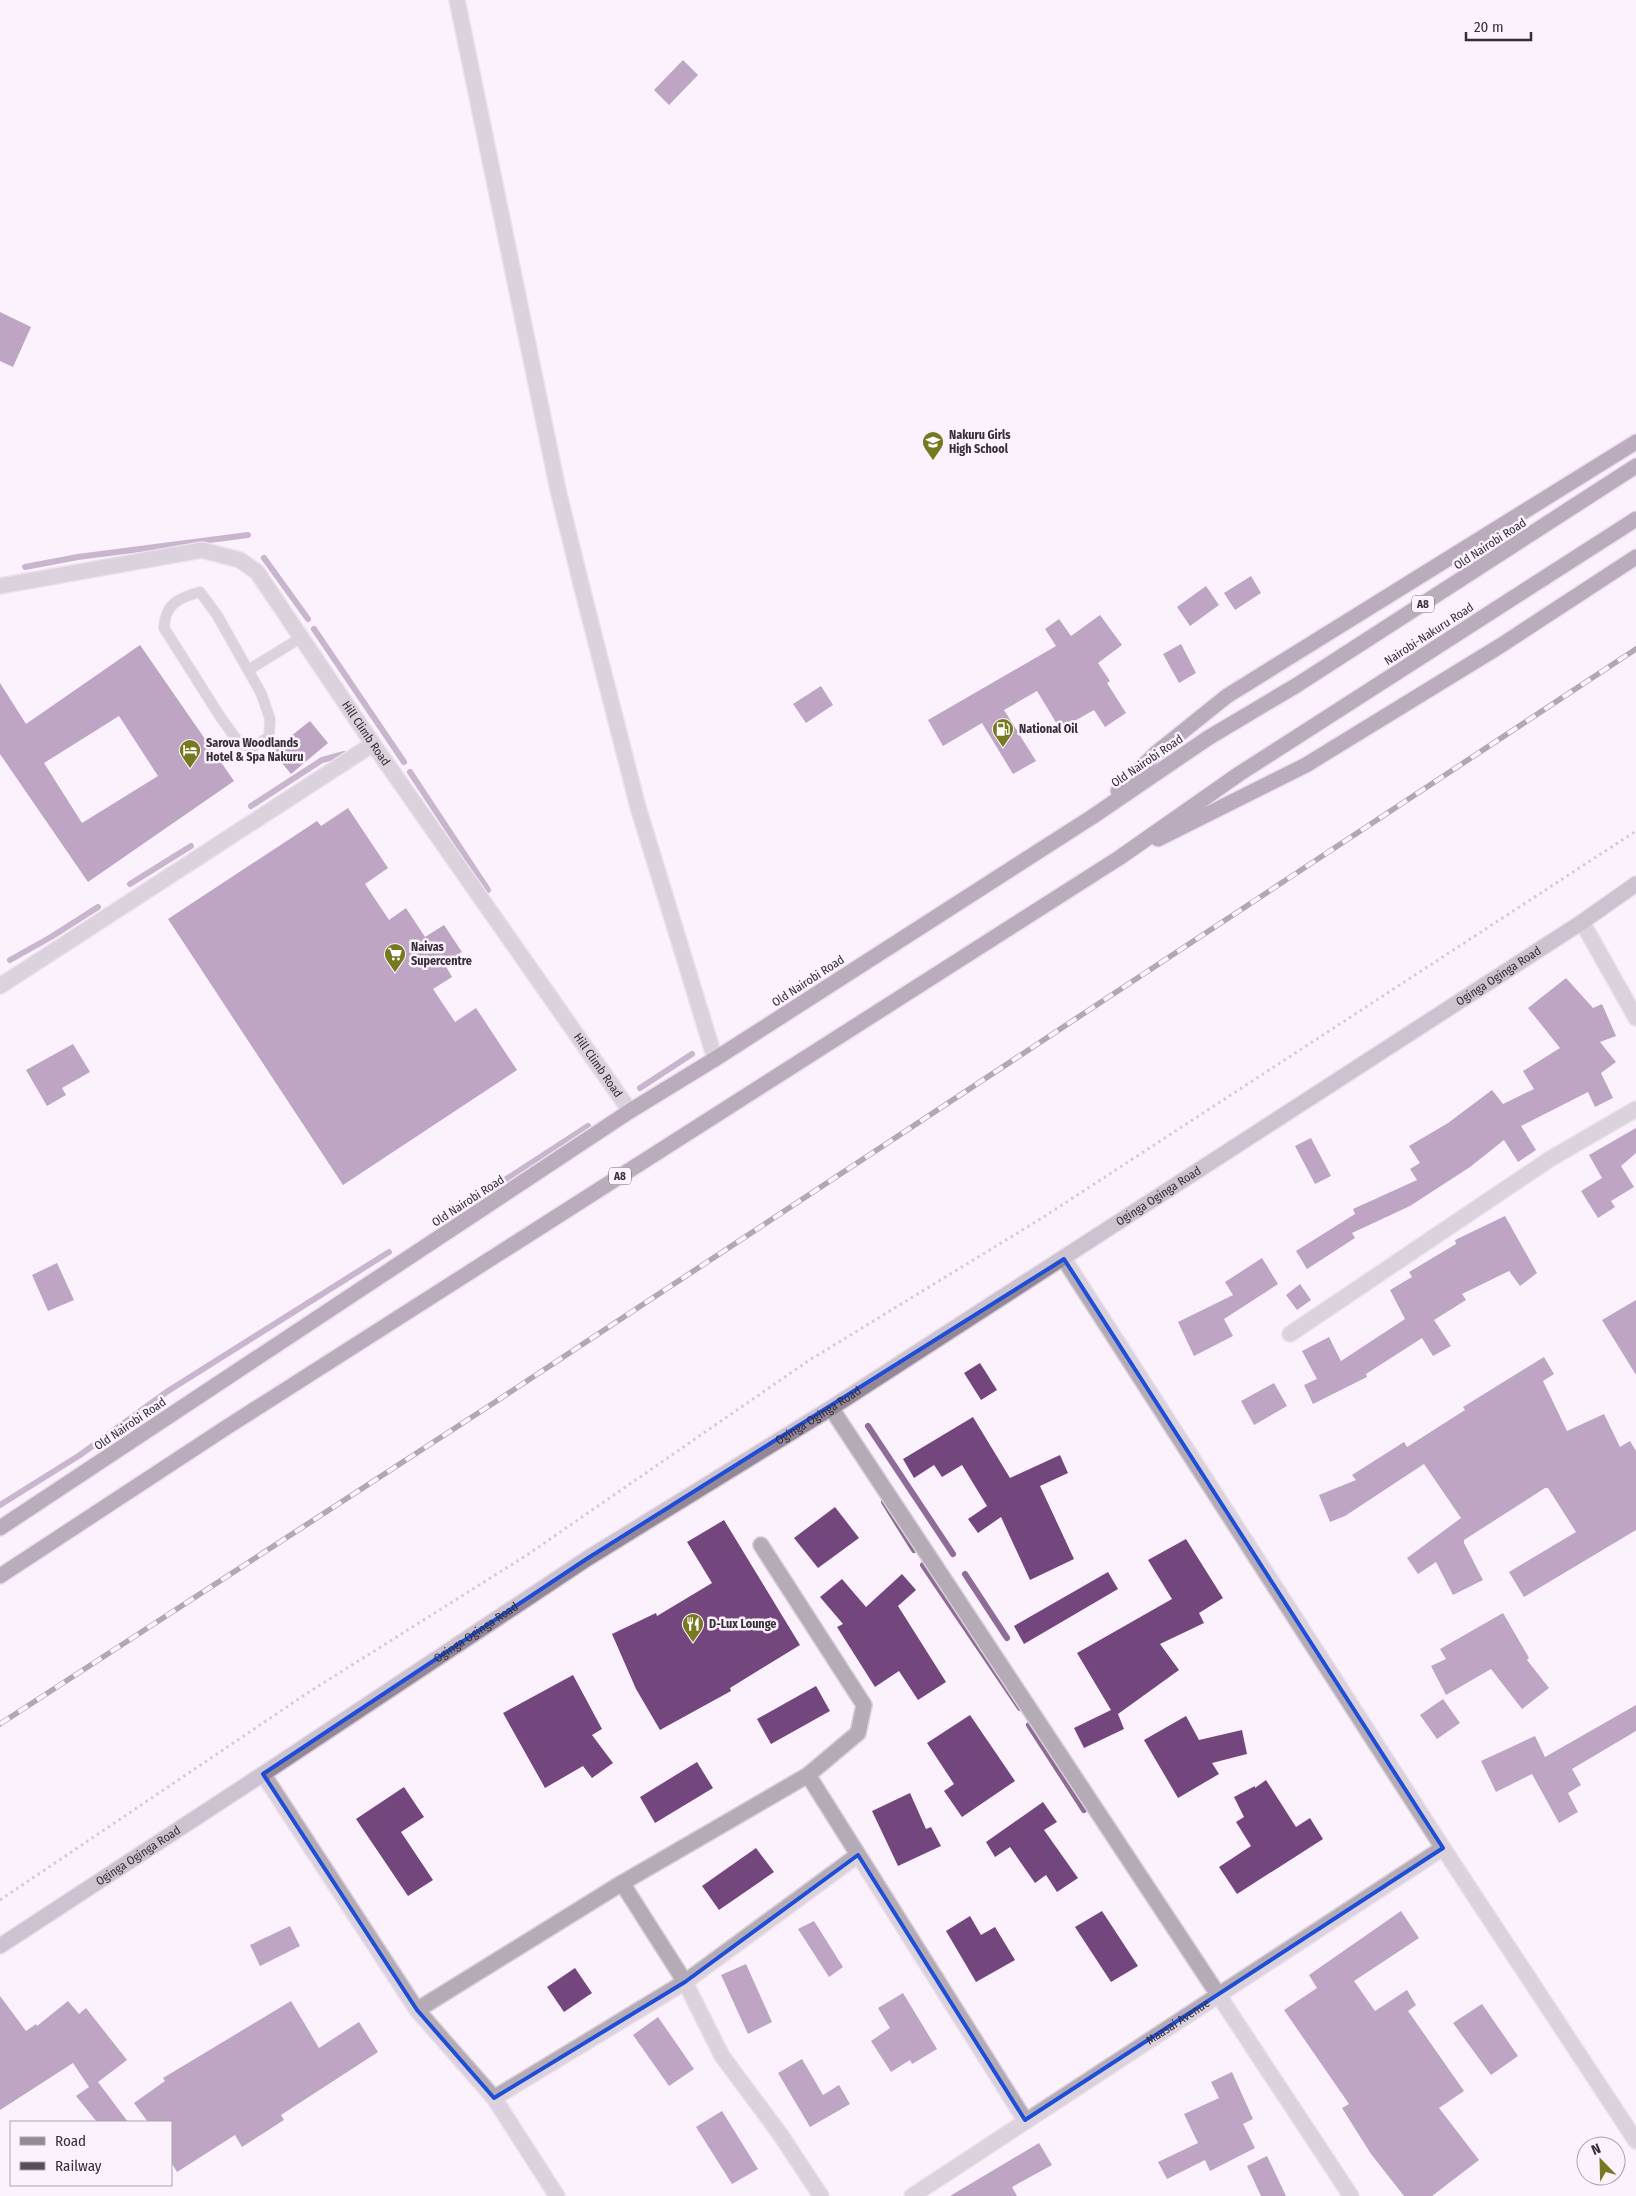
<svg xmlns="http://www.w3.org/2000/svg" width="1636" height="2196" font-family="'Fira Sans Condensed',sans-serif">
	<style>
		.lines { fill: none; stroke-linecap: round; stroke-linejoin: round }
		.stream { stroke: #8f6b97; stroke-width: 6 }
		.building { fill: #73477d; fill-rule: evenodd }
		.lane-casing { stroke: #d7cfd9; stroke-width: 12 }
		.street-casing { stroke: #d7cfd9; stroke-width: 18 }
		.secondary-casing { stroke: #d7cfd9; stroke-width: 18 }
		.highway-casing { stroke: #d7cfd9; stroke-width: 18 }
		.path { stroke: #a59ca7; stroke-width: 3; stroke-dasharray: 2.5 4; stroke-linecap: butt }
		.lane { stroke: #b5abb7; stroke-width: 10 }
		.street { stroke: #b5abb7; stroke-width: 15 }
		.secondary { stroke: #958798; stroke-width: 15 }
		.highway { stroke: #6b586f; stroke-width: 15 }
		.rail-casing { stroke: #574f59; stroke-width: 5.5 }
		.rail { stroke: #fbf2fd; stroke-width: 4; stroke-dasharray: 11; stroke-linecap: butt }
		.marked { fill: none; stroke: #1d4ed8; stroke-width: 4; stroke-linejoin: round }
		.labels { text-anchor: middle; stroke-width: 5; stroke-linejoin: round; paint-order: stroke }
		.shield { fill: #fbf2fd; stroke: #706872; stroke-width: 1 }
		.shield-label { font-size: 11px; font-weight: bold; fill: #352d37 }
		.poi-label { font-size: 12px; font-weight: bold; fill: #352d37; stroke: #fbf2fd; text-anchor: start }
		.street-label { font-size: 12px; fill: #352d37; stroke: #fbf2fd }
	</style>
	<rect width="100%" height="100%" fill="#fbf2fd"/>
	<g class="lines">
		<g class="stream">
			<path d="M264 558 308 619"/>
			<path d="M25 567 78 557 248 535"/>
			<path d="M314 629 404 762"/>
			<path d="M410 772 488 890"/>
			<path d="M251 806 322 760 344 754"/>
			<path d="M130 884 191 846"/>
			<path d="M10 960 51 937 98 907"/>
			<path d="M640 1088 692 1054"/>
			<path d="M448 1217 588 1126"/>
			<path d="M868 1426 953 1554"/>
			<path d="M884 1502 914 1550"/>
			<path d="M0 1505 80 1455 168 1391 389 1252"/>
			<path d="M923 1565 1020 1708"/>
			<path d="M965 1574 1007 1638"/>
			<path d="M1029 1725 1084 1810"/>
		</g>
	</g>
	<g class="building">
		<path d="M683 60 698 75 669 105 654 90Z"/>
		<path d="M0 312 31 327 13 367 0 361Z"/>
		<path d="M1251 576 1261 593 1235 610 1224 593Z"/>
		<path d="M1206 586 1219 605 1190 626 1177 607Z"/>
		<path d="M1100 615 1122 645 1098 663 1110 681 1107 683 1126 713 1105 727 1094 710 1060 729 1037 691 1004 710 1036 761 1013 774 982 723 943 746 928 720 1056 646 1045 629 1059 619 1071 636Z"/>
		<path d="M1181 644 1196 673 1179 683 1163 654Z"/>
		<path d="M140 645 234 781 88 882 0 754V683L26 724ZM119 716 158 776 82 823 44 763Z"/>
		<path d="M821 686 833 705 806 723 793 704Z"/>
		<path d="M310 721 328 743 291 774 272 751Z"/>
		<path d="M348 808 388 868 365 884 389 920 406 908 425 937 444 925 462 952 444 963 452 977 433 989 455 1022 476 1008 517 1070 343 1185 168 919 317 821 321 826Z"/>
		<path d="M1566 978 1593 1008 1602 1004 1616 1036 1600 1042 1616 1062 1601 1073 1613 1098 1595 1107 1588 1092 1521 1126 1536 1150 1518 1162 1504 1140 1470 1167 1410 1206 1352 1233 1355 1238 1307 1269 1296 1251 1355 1214 1353 1209 1417 1180 1410 1169 1420 1163 1409 1146 1448 1123 1492 1090 1503 1104 1534 1089 1523 1071 1560 1048 1528 1008Z"/>
		<path d="M73 1044 90 1072 62 1088 66 1095 47 1106 26 1070Z"/>
		<path d="M1636 1128V1153L1621 1166 1634 1187 1611 1201 1615 1207 1598 1218 1581 1191 1602 1178 1589 1155Z"/>
		<path d="M1311 1138 1331 1176 1315 1184 1295 1146Z"/>
		<path d="M1505 1216 1537 1273 1520 1286 1509 1271 1462 1294 1466 1300 1434 1320 1451 1346 1433 1356 1422 1338 1366 1374 1367 1377 1313 1404 1304 1385 1317 1379 1302 1351 1329 1337 1341 1361 1405 1319 1390 1290 1412 1277 1409 1272 1456 1244 1455 1240Z"/>
		<path d="M1262 1258 1278 1284 1224 1319 1233 1336 1194 1356 1178 1322 1233 1295 1225 1282Z"/>
		<path d="M57 1263 74 1300 48 1311 32 1275Z"/>
		<path d="M1300 1284 1311 1300 1297 1310 1286 1295Z"/>
		<path d="M1636 1300V1375L1602 1320Z"/>
		<path d="M1544 1357 1554 1374 1543 1381 1567 1431 1604 1414 1620 1447 1630 1441 1636 1451V1530L1524 1597 1509 1572 1576 1532 1548 1488H1545L1464 1540V1543L1483 1580 1453 1595 1436 1562 1418 1574 1407 1558 1461 1518 1424 1464 1345 1516 1330 1522 1319 1495 1356 1480 1352 1475 1404 1442 1407 1447 1465 1410 1463 1407Z"/>
		<path d="M980 1363 997 1390 981 1400 964 1373Z"/>
		<path d="M1274 1383 1287 1406 1254 1425 1241 1401Z"/>
		<path d="M973 1417 1010 1478 1060 1455 1068 1473 1040 1486 1074 1559 1030 1580 1001 1517 978 1533 968 1519 987 1506 962 1465 942 1477 934 1465 914 1478 903 1459Z"/>
		<path d="M835 1507 859 1538 818 1568 794 1538Z"/>
		<path d="M724 1520 800 1645 730 1688 731 1691 660 1730 636 1689 612 1634 656 1613 657 1616 712 1583 687 1542Z"/>
		<path d="M1186 1539 1223 1598 1199 1613 1204 1623 1160 1644 1179 1670 1118 1714 1124 1729 1084 1748 1074 1728 1111 1710 1077 1653 1172 1599 1148 1560Z"/>
		<path d="M1108 1572 1118 1589 1024 1644 1014 1626Z"/>
		<path d="M902 1574 916 1590 898 1606 946 1682 918 1700 899 1671 875 1687 837 1627 843 1624 820 1597 842 1579 866 1607Z"/>
		<path d="M1503 1613 1529 1658 1527 1660 1549 1688 1522 1709 1491 1669 1446 1695 1431 1666 1446 1659 1440 1649Z"/>
		<path d="M573 1675 602 1729 592 1735 613 1763 592 1778 583 1766 545 1788 503 1713Z"/>
		<path d="M816 1686 830 1711 771 1744 757 1719Z"/>
		<path d="M1443 1699 1460 1723 1437 1739 1420 1715Z"/>
		<path d="M1636 1705V1731L1572 1769 1581 1785 1568 1793 1578 1812 1559 1823 1532 1774 1496 1792 1481 1761 1535 1736 1545 1757Z"/>
		<path d="M970 1715 1015 1781 962 1817 944 1791 954 1784 927 1743Z"/>
		<path d="M1186 1716 1199 1740 1242 1730 1247 1754 1212 1763 1219 1774 1178 1798 1144 1740Z"/>
		<path d="M697 1762 713 1788 655 1823 640 1797Z"/>
		<path d="M1266 1780 1296 1827 1310 1818 1323 1839 1237 1894 1219 1867 1251 1846 1236 1822 1244 1817 1234 1797 1255 1786V1788Z"/>
		<path d="M404 1787 424 1817 401 1832 433 1880 408 1896 356 1819Z"/>
		<path d="M910 1793 926 1829 931 1827 941 1846 898 1866 872 1811Z"/>
		<path d="M1043 1802 1057 1822 1044 1830 1078 1878 1057 1892 1046 1875 1035 1883 1010 1847 995 1857 986 1842Z"/>
		<path d="M756 1848 774 1872 719 1910 702 1886Z"/>
		<path d="M1102 1911 1138 1966 1111 1982 1075 1927Z"/>
		<path d="M1401 1911 1419 1938 1354 1981 1375 2011 1407 1990 1416 2005 1408 2011 1464 2091 1439 2108 1479 2160 1432 2196H1404L1371 2154 1342 2108 1349 2104 1284 2010 1317 1988 1309 1975Z"/>
		<path d="M970 1916 981 1935 995 1927 1015 1960 976 1982 946 1931Z"/>
		<path d="M814 1921 843 1967 829 1977 798 1929Z"/>
		<path d="M290 1926 300 1946 260 1966 250 1945Z"/>
		<path d="M746 1964 772 2022 748 2034 721 1975Z"/>
		<path d="M575 1968 592 1993 564 2012 547 1987Z"/>
		<path d="M903 1993 937 2049 912 2064 910 2060 891 2072 871 2041 890 2028 878 2008Z"/>
		<path d="M0 1996 26 2031 36 2024 37 2026 68 2001 79 2014 86 2008 127 2060 98 2082 128 2122H97L76 2096 89 2087 73 2063 0 2110Z"/>
		<path d="M291 2001 319 2048 359 2022 378 2052 281 2115 284 2120 242 2147 235 2135 177 2172 171 2162V2122H148L134 2103 165 2081 163 2078Z"/>
		<path d="M1482 2004 1518 2056 1491 2075 1453 2023Z"/>
		<path d="M658 2017 694 2069 669 2086 633 2035Z"/>
		<path d="M802 2059 823 2095 839 2085 850 2104 810 2127 778 2073Z"/>
		<path d="M1232 2072 1253 2119 1243 2124 1255 2148 1210 2171 1205 2160 1167 2179 1158 2162 1198 2143 1184 2114 1219 2098 1211 2082Z"/>
		<path d="M722 2111 758 2169 732 2184 696 2127Z"/>
		<path d="M1039 2143 1052 2165 1012 2187 1017 2196H950Z"/>
		<path d="M1267 2156 1286 2196H1261L1247 2166Z"/>
	</g>
	<g class="lines">
		<g class="lane-casing">
			<g id="lane">
				<path d="M200 592 217 615 261 693 270 719 269 737 253 747 240 744 221 718 164 628C165 604 178 598 200 592Z"/>
				<path d="M250 669 302 637"/>
			</g>
		</g>
		<g class="street-casing">
			<g id="street">
				<path d="M457 0 558 490 581 584 638 807 715 1059"/>
				<path id="s1" d="M0 586 202 550 240 560 257 572 373 744 630 1111"/>
				<path d="M1582 922 1636 1018"/>
				<path d="M0 986 373 744"/>
				<path d="M1064 1259 1443 1848 1636 2141"/>
				<path d="M1290 1334 1550 1159 1636 1109"/>
				<path d="M831 1408 1351 2196"/>
				<path d="M263 1774 417 2010 494 2098 557 2196"/>
				<path d="M808 1775 1025 2120"/>
				<path d="M622 1883 685 1982 722 2056 780 2134 821 2196"/>
				<path d="M417 2010 622 1883 808 1775 858 1733 864 1705 761 1545"/>
				<path d="M494 2098 685 1982 858 1855"/>
				<path id="s2" d="M912 2196 1443 1848"/>
			</g>
		</g>
		<g class="secondary-casing">
			<g id="secondary">
				<path id="s3" d="M0 1946 263 1774 588 1558 831 1408 1582 922 1636 884"/>
			</g>
		</g>
		<g class="highway-casing">
			<g id="highway">
				<path d="M1118 791 1156 753 1227 696 1636 442"/>
				<path d="M1158 839 1306 765 1500 646 1636 557"/>
				<path d="M0 1528 630 1111 715 1059 1092 817 1208 738 1297 685 1636 466"/>
				<path d="M0 1576 227 1427 1119 858 1239 774 1636 519"/>
			</g>
		</g>
		<path class="path" d="M0 1900 309 1692 527 1555 808 1361 1042 1218 1636 831"/>
		<use href="#lane" class="lane"/>
		<use href="#street" class="street"/>
		<use href="#secondary" class="secondary"/>
		<use href="#highway" class="highway"/>
		<g class="rail-casing">
			<path id="rail" d="M0 1724 492 1404 1636 649"/>
		</g>
		<use href="#rail" class="rail"/>
	</g>
	<path d="M0 0H1636V2196H0ZM1064 1259 1443 1848 1025 2120 858 1855 685 1982 494 2098 417 2010 263 1774 588 1558Z" fill="#fbf2fd" fill-opacity=".55" fill-rule="evenodd"/>
	<path class="marked" d="M1064 1259 1443 1848 1025 2120 858 1855 685 1982 494 2098 417 2010 263 1774 588 1558Z"/>
	<defs>
		<g id="school-pin" transform="scale(1.125)"><path d="M0 17L-7.5 6A9.5 9.5 0 1 1 7.5 6Z" fill="#777920" stroke="#fbf2fd"/><path d="M0-5L7-2L0 1L-7-2ZM-4 1L0 2.5L4 1V4Q0 6-4 4Z" fill="#fff"/></g>
		<g id="fuel-pin" transform="scale(1.125)"><path d="M0 17L-7.5 6A9.5 9.5 0 1 1 7.5 6Z" fill="#777920" stroke="#fbf2fd"/><path d="M-5.5-6h7V0h2V4h1.3V-2.5L3-4.5l.8-.8L6-3V5H2.5V1h-1V6h-7ZM-4.2-4.7v3.2H.2V-4.7Z" fill="#fff"/></g>
		<g id="hotel-pin" transform="scale(1.125)"><path d="M0 17L-7.5 6A9.5 9.5 0 1 1 7.5 6Z" fill="#777920" stroke="#fbf2fd"/><path d="M-6-4.5h1.5V1H6V5H4.5V3h-9V5H-6ZM-4 0a1.8 1.8 0 1 1 3.6 0ZM.5 0V-2.5h3Q6-2.5 6 0Z" fill="#fff"/></g>
		<g id="supermarket-pin" transform="scale(1.125)"><path d="M0 17L-7.5 6A9.5 9.5 0 1 1 7.5 6Z" fill="#777920" stroke="#fbf2fd"/><path d="M-6-5.5h2.5l.6 2H6L4.5 2H-2.5L-4.4-4H-6ZM-1.5 3.2a1.3 1.3 0 1 0 .1 0ZM3 3.2a1.3 1.3 0 1 0 .1 0Z" fill="#fff"/></g>
		<g id="restaurant-pin" transform="scale(1.125)"><path d="M0 17L-7.5 6A9.5 9.5 0 1 1 7.5 6Z" fill="#777920" stroke="#fbf2fd"/><path d="M-5-6h1v4h1v-4h1v4h1v-4h1v5L-1.5 .5V6h-2V.5L-5-1ZM5-6V6H3V1.5H1.5Q1.5-4 5-6Z" fill="#fff"/></g>
	</defs>
	<g fill-rule="evenodd">
		<use href="#school-pin" x="933" y="442"/>
		<use href="#fuel-pin" x="1003" y="729"/>
		<use href="#hotel-pin" x="190" y="750"/>
		<use href="#supermarket-pin" x="395" y="954"/>
		<use href="#restaurant-pin" x="693" y="1624"/>
	</g>
	<g class="labels">
		<g class="shield">
			<rect x="1412" y="595.5" width="22" height="17" rx="4"/>
			<rect x="609" y="1167.5" width="22" height="17" rx="4"/>
		</g>
		<g class="shield-label">
			<text x="1423" y="608">A8</text>
			<text x="620" y="1180">A8</text>
		</g>
		<g class="poi-label">
			<text x="949" y="439">Nakuru Girls<tspan x="949" dy="14">High School</tspan></text>
			<text x="1019" y="733">National Oil</text>
			<text x="206" y="747">Sarova Woodlands<tspan x="206" dy="14">Hotel &amp; Spa Nakuru</tspan></text>
			<text x="411" y="951">Naivas<tspan x="411" dy="14">Supercentre</tspan></text>
			<text x="709" y="1628">D-Lux Lounge</text>
		</g>
		<g class="street-label">
			<text transform="translate(1490 544) rotate(-33)" y="4">Old Nairobi Road</text>
			<text transform="translate(1429 634) rotate(-33)" y="4">Nairobi-Nakuru Road</text>
			<text dy="4" stroke="none"><textPath href="#s1" startOffset="460">Hill Climb Road</textPath></text>
			<text transform="translate(1147 761) rotate(-34)" y="4">Old Nairobi Road</text>
			<text dy="4" stroke="none"><textPath href="#s3" startOffset="1785">Oginga Oginga Road</textPath></text>
			<text transform="translate(808 981) rotate(-33)" y="4">Old Nairobi Road</text>
			<text dy="4" stroke="none"><textPath href="#s1" startOffset="865">Hill Climb Road</textPath></text>
			<text dy="4" stroke="none"><textPath href="#s3" startOffset="1380">Oginga Oginga Road</textPath></text>
			<text transform="translate(468 1201) rotate(-33)" y="4">Old Nairobi Road</text>
			<text dy="4" stroke="none"><textPath href="#s3" startOffset="975">Oginga Oginga Road</textPath></text>
			<text transform="translate(130 1424) rotate(-34)" y="4">Old Nairobi Road</text>
			<text dy="4" stroke="none"><textPath href="#s3" startOffset="570">Oginga Oginga Road</textPath></text>
			<text dy="4" stroke="none"><textPath href="#s3" startOffset="165">Oginga Oginga Road</textPath></text>
			<text dy="4" stroke="none"><textPath href="#s2" startOffset="318">Maasai Avenue</textPath></text>
		</g>
	</g>
	<rect x="10" y="2121" width="162" height="65" fill="#fbf2fd" stroke="#aca3ae"/>
	<rect x="20" y="2137" width="25" height="8" fill="#958798" stroke="#aca3ae"/>
	<text x="55" y="2146" font-size="15" fill="#352d37">Road</text>
	<rect x="20" y="2162" width="25" height="8" fill="#574f59" stroke="#aca3ae"/>
	<text x="55" y="2171" font-size="15" fill="#352d37">Railway</text>
	<g transform="translate(1601 2161) rotate(337)"><circle r="24" fill="#fbf2fd" stroke="#aca3ae"/>
	<path d="M0-4L9 19L0 12L-9 19Z" fill="#777920"/>
	<text y="-8" font-size="14" font-weight="bold" text-anchor="middle" fill="#352d37">N</text>
	</g>
	<path d="M1466 32v8h65v-8" fill="none" stroke="#352d37" stroke-width="2.5"/>
	<text x="1474" y="32" font-size="15" fill="#352d37" stroke="#fbf2fd" stroke-width="4" paint-order="stroke">20 m</text>
</svg>
